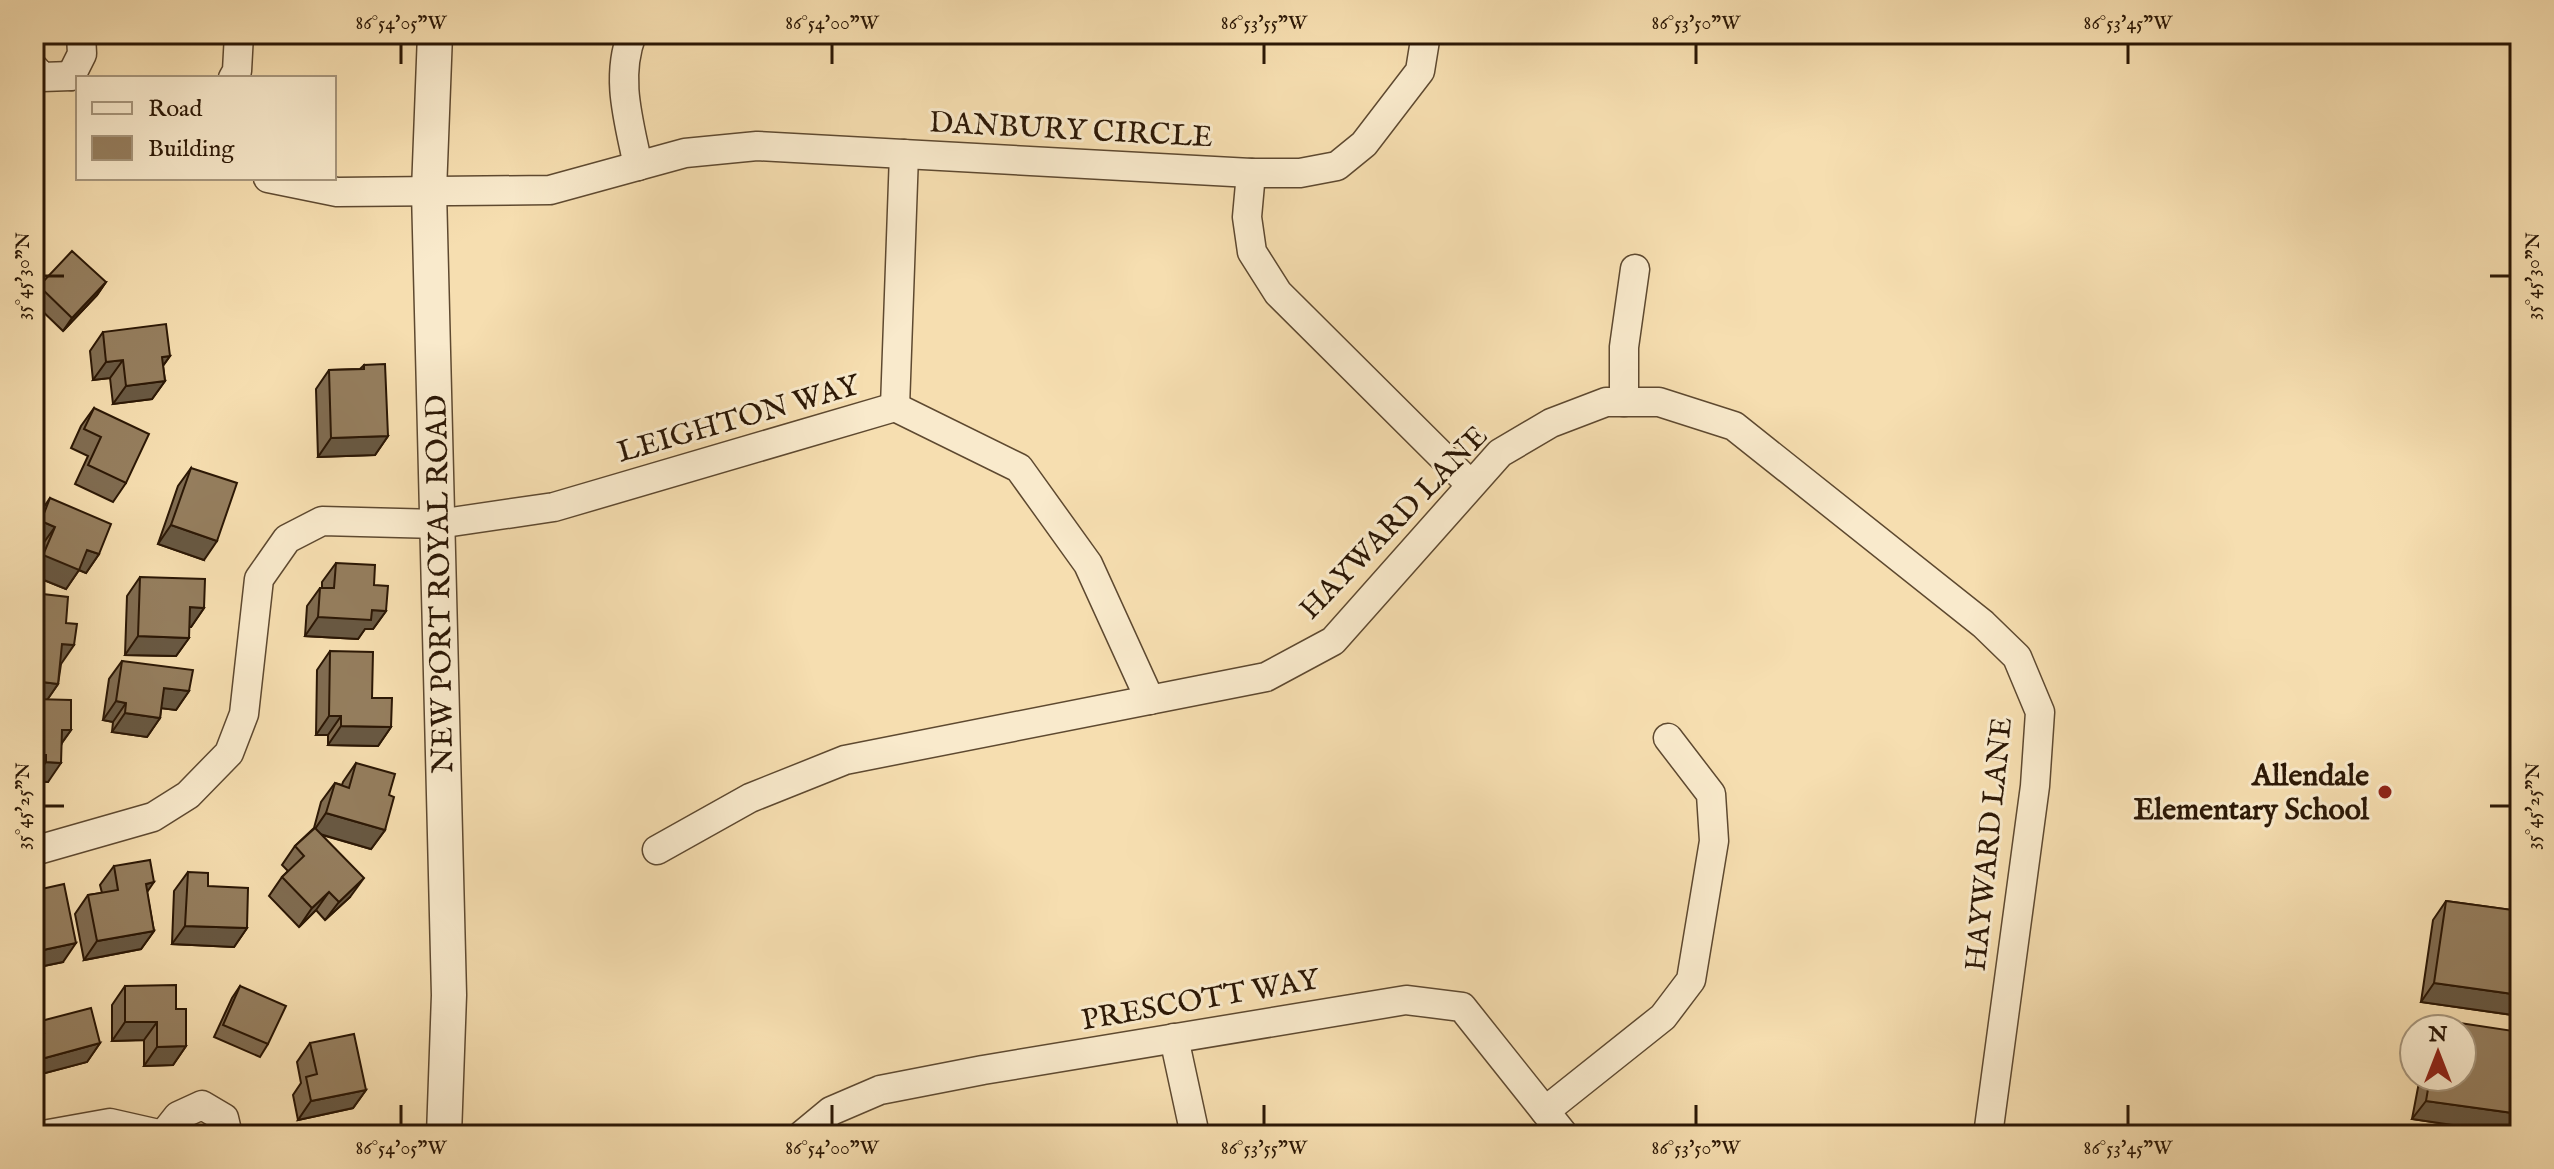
<svg xmlns="http://www.w3.org/2000/svg" width="2554" height="1169" font-family="'IM FELL English',serif">
	<style>
		.lines { fill: none; stroke-linecap: round; stroke-linejoin: round }
		.minor-casing { stroke: #5e4930; stroke-width: 31 }
		.tertiary-casing { stroke: #5e4930; stroke-width: 37 }
		.minor { stroke: #f9eacc; stroke-width: 28 }
		.tertiary { stroke: #f9eacc; stroke-width: 34 }
		.wall { fill: #806c51; stroke: #2b1705; stroke-width: 2 }
		.shaded-wall { fill: #685842; stroke: #2b1705; stroke-width: 2 }
		.building { fill: #957e5e; stroke: #2b1705; stroke-width: 2 }
		.ticks { fill: none; stroke: #2b1705; stroke-width: 3 }
		.poi-dot { fill: #8f2418; stroke: #f9eacc; stroke-width: 3 }
		.labels { text-anchor: middle; stroke-width: 6; stroke-linejoin: round; paint-order: stroke }
		.street-label { font-size: 30px; fill: #2b1705; stroke: #f9eacc }
		.poi-label { font-size: 30px; font-weight: bold; fill: #2b1705; stroke: #f9eacc; text-anchor: end }
		.neatline { fill: none; stroke: #2b1705; stroke-width: 3 }
		.ticks-label { font-size: 20px; text-anchor: middle; fill: #2b1705 }
	</style>
	<rect width="100%" height="100%" fill="#f6deb0"/>
	<filter id="stains"><feTurbulence type="fractalNoise" baseFrequency=".0025" numOctaves="4"/><feColorMatrix values="0 0 0 0 .2 0 0 0 0 .09 0 0 0 0 .02 0 0 0 .5 -.17"/></filter>
	<radialGradient id="worn" r=".72"><stop offset=".6" stop-color="#630" stop-opacity="0"/><stop offset="1" stop-color="#630" stop-opacity=".3"/></radialGradient>
	<g class="lines">
		<g class="minor-casing">
			<g id="minor">
				<path d="M632 34C615 78 629 121 638 166"/>
				<path d="M34 68 42 77 71 76"/>
				<path d="M71 76 82 54 81 34"/>
				<path d="M233 78 237 71 239 34"/>
				<path d="M1251 173 1247 217 1252 252 1278 293 1470 484"/>
				<path d="M268 178 337 192 550 190 685 153 757 146 1251 173H1300L1337 166 1364 144 1420 71 1426 34"/>
				<path d="M1624 402V347L1635 269"/>
				<path d="M895 407 904 154"/>
				<path d="M657 850 750 798 845 760 1266 677 1333 641 1500 453 1551 423 1606 402H1659L1734 426 1983 624 2017 657 2040 712 2035 786 1988 1135"/>
				<path d="M34 851 153 817 188 795 229 753 244 714 259 579 287 539 322 521 438 524 554 507 895 407 1019 468 1088 564 1150 700"/>
				<path d="M1174 1038 1195 1135"/>
				<path d="M1545 1111 1663 1017 1691 980 1714 841 1711 794 1668 738"/>
				<path d="M43 1135 110 1123 163 1135"/>
				<path d="M163 1135 178 1116 202 1105 224 1118 228 1135"/>
				<path d="M802 1135 831 1111 880 1090 983 1070 1406 1000 1462 1007 1564 1135"/>
			</g>
		</g>
		<g class="tertiary-casing">
			<path id="tertiary" d="M435 34 429 191 449 995 444 1135"/>
		</g>
		<use href="#minor" class="minor"/>
		<use href="#tertiary" class="tertiary"/>
	</g>
	<g class="wall">
		<path d="M106 282 97 295 63 331 34 303V293L39 286Z"/>
		<path d="M103 332 170 356 163 366 165 381 152 399 113 404 110 378 93 380 90 351Z"/>
		<path d="M364 365 388 436 375 455 318 457 316 389 329 370 360 369Z"/>
		<path d="M94 408 126 483 113 502 75 484 88 456 71 448 81 426Z"/>
		<path d="M191 468 204 560 158 544 178 486Z"/>
		<path d="M50 498 99 554 86 573 79 570 66 589 34 576V563L42 545 34 542V524L37 517Z"/>
		<path d="M336 563 374 585 386 611 373 629H365L358 639 305 636 307 606 320 588H322V582Z"/>
		<path d="M140 577 204 608 191 627H189V638L176 656 125 655 127 596Z"/>
		<path d="M34 593 61 664 58 684 47 700 71 730 62 743 48 782 34 781Z"/>
		<path d="M330 651 372 698 391 727 378 746 328 745V735H316L317 670Z"/>
		<path d="M122 661 189 691 176 710 161 708 160 718 147 737 112 732 113 722 103 720 109 679Z"/>
		<path d="M356 763 389 795 385 830 371 849 322 835 350 897 325 920 316 910 299 927 269 896 282 877 288 871 282 865 295 846 314 828 321 802 335 783 342 785 343 782Z"/>
		<path d="M114 866 147 893 154 931 141 949 84 960 75 914 88 895 102 893 100 885Z"/>
		<path d="M188 872 208 886 247 928 234 947 172 944 174 891Z"/>
		<path d="M37 890 63 962 34 968V895Z"/>
		<path d="M2446 901 2520 911V1016L2421 1002 2433 920Z"/>
		<path d="M125 986 176 1009 186 1046 173 1065 144 1066V1040L112 1041V1005Z"/>
		<path d="M240 986 268 1044 260 1057 214 1037 232 998Z"/>
		<path d="M41 1021 100 1043 87 1062 34 1076V1030Z"/>
		<path d="M2520 1032V1135L2412 1119 2420 1077H2462Z"/>
		<path d="M310 1043 366 1090 353 1108 298 1120 293 1095 301 1083 297 1062Z"/>
	</g>
	<g class="shaded-wall">
		<path d="M106 282 97 295 63 331 72 318Z"/>
		<path d="M170 356 156 375 162 357Z"/>
		<path d="M123 360 110 378 93 380 106 362Z"/>
		<path d="M165 381 152 399 113 404 126 386Z"/>
		<path d="M388 436 375 455 318 457 331 438Z"/>
		<path d="M41 521 55 527 42 545 34 542V530Z"/>
		<path d="M171 525 217 541 204 560 158 544Z"/>
		<path d="M87 550 99 554 86 573 79 570 66 589 34 576V567L43 555Z"/>
		<path d="M190 607 204 608 191 627 177 626Z"/>
		<path d="M372 610 386 611 373 629H365L358 639 305 636 318 617Z"/>
		<path d="M138 636 189 638 176 656 125 655Z"/>
		<path d="M62 644 74 645 61 664 49 663Z"/>
		<path d="M34 681 58 684 45 703 34 702Z"/>
		<path d="M164 688 189 691 176 710 151 707Z"/>
		<path d="M116 701 126 703 113 722 103 720Z"/>
		<path d="M125 713 160 718 147 737 112 732Z"/>
		<path d="M329 716H341L328 735H316Z"/>
		<path d="M341 726 391 727 378 746 328 745Z"/>
		<path d="M62 730H71L58 748Z"/>
		<path d="M34 755H46L34 772Z"/>
		<path d="M46 762 61 763 48 782 34 781V779Z"/>
		<path d="M326 813 385 830 371 849 313 832Z"/>
		<path d="M364 878 350 897 325 920 339 902Z"/>
		<path d="M154 882 141 901 146 884Z"/>
		<path d="M329 892 316 910 299 927 312 908Z"/>
		<path d="M185 926 247 928 234 947 172 944Z"/>
		<path d="M154 931 141 949 84 960 97 941Z"/>
		<path d="M41 943 34 953V945Z"/>
		<path d="M76 943 63 962 34 968V962L43 950Z"/>
		<path d="M2434 983 2520 995V1016L2421 1002Z"/>
		<path d="M125 1022H157L144 1040 112 1041Z"/>
		<path d="M100 1043 87 1062 34 1076V1061Z"/>
		<path d="M186 1046 173 1065 144 1066 157 1047Z"/>
		<path d="M366 1090 353 1108 298 1120 311 1101Z"/>
		<path d="M2426 1101 2520 1114V1135L2412 1119Z"/>
	</g>
	<g class="building">
		<path d="M72 251 106 282 72 318 39 286Z"/>
		<path d="M166 324 170 356 162 357 165 381 126 386 123 360 106 362 103 332Z"/>
		<path d="M385 364 388 436 331 438 329 370 364 369V365Z"/>
		<path d="M94 408 149 434 126 483 88 465 101 437 84 429Z"/>
		<path d="M191 468 237 483 217 541 171 525Z"/>
		<path d="M50 498 111 524 99 554 87 550 79 570 43 555 55 527 41 521Z"/>
		<path d="M336 563 375 565 374 585 388 586 386 611 372 610 371 620 318 617 320 588H334Z"/>
		<path d="M140 577 205 579 204 608 190 607 189 638 138 636Z"/>
		<path d="M34 593 68 597 66 623 77 624 74 645 62 644 58 684 34 681Z"/>
		<path d="M330 651 373 652 372 698H392L391 727 341 726V716H329Z"/>
		<path d="M122 661 193 670 189 691 164 688 160 718 125 713 126 703 116 701Z"/>
		<path d="M34 699 71 700V730H62L61 763 46 762V755H34Z"/>
		<path d="M356 763 395 774 389 795 394 797 385 830 326 813 335 783 349 788Z"/>
		<path d="M315 828 364 878 339 902 329 892 312 908 282 877 304 856 295 846Z"/>
		<path d="M150 860 154 882 146 884 154 931 97 941 88 895 118 890 114 866Z"/>
		<path d="M188 872 208 873V886L248 888 247 928 185 926Z"/>
		<path d="M64 884 76 943 43 950 41 943 34 945V912L41 910 37 890Z"/>
		<path d="M2446 901 2520 911V995L2434 983Z"/>
		<path d="M176 985V1009H186V1046L157 1047V1022H125V986Z"/>
		<path d="M240 986 286 1006 268 1044 223 1025Z"/>
		<path d="M91 1008 100 1043 34 1061V1035L44 1033 41 1021Z"/>
		<path d="M2440 1020 2520 1032V1114L2426 1101 2430 1077H2462V1029H2439Z"/>
		<path d="M354 1034 366 1090 311 1101 306 1077 317 1074 310 1043Z"/>
		<path d="M2408 1127 2463 1135H2407Z"/>
	</g>
	<path class="ticks" d="M401 44V64M832 44V64M1264 44V64M1696 44V64M2128 44V64M44 276H64M2490 276H2510M44 806H64M2490 806H2510M401 1105V1125M832 1105V1125M1264 1105V1125M1696 1105V1125M2128 1105V1125"/>
	<circle class="poi-dot" cx="2385" cy="792" r="8"/>
	<g class="labels">
		<g class="street-label">
			<text transform="translate(1071 129) rotate(3)" y="10">DANBURY CIRCLE</text>
			<text transform="translate(738 418) rotate(-16)" y="10">LEIGHTON WAY</text>
			<text transform="translate(1393 522) rotate(-46)" y="10">HAYWARD LANE</text>
			<text transform="translate(439 584) rotate(-91)" y="10">NEW PORT ROYAL ROAD</text>
			<text transform="translate(1988 844) rotate(-84)" y="10">HAYWARD LANE</text>
			<text transform="translate(1200 999) rotate(-10)" y="10">PRESCOTT WAY</text>
		</g>
		<g class="poi-label">
			<text x="2369" y="785">Allendale<tspan x="2369" dy="34">Elementary School</tspan></text>
		</g>
	</g>
	<rect width="2554" height="1169" fill="none" stroke="#f6deb0" stroke-width="88"/>
	<rect x="76" y="76" width="260" height="104" fill="#f9eacc" stroke="#a7967c" stroke-width="2"/>
	<rect x="92" y="102" width="40" height="12" fill="#f9eacc" stroke="#a7967c" stroke-width="2"/>
	<text x="148" y="116" font-size="24" fill="#2b1705">Road</text>
	<rect x="92" y="136" width="40" height="24" fill="#957e5e" stroke="#a7967c" stroke-width="2"/>
	<text x="148" y="156" font-size="24" fill="#2b1705">Building</text>
	<g transform="translate(2438 1053)"><circle r="38" fill="#f9eacc" stroke="#a7967c" stroke-width="2"/>
	<path d="M0-6L14 30L0 20L-14 30Z" fill="#8f2418"/>
	<text y="-12" font-size="22" font-weight="bold" text-anchor="middle" fill="#2b1705">N</text>
	</g>
	<rect x="44" y="44" width="2466" height="1081" class="neatline"/>
	<g class="ticks-label">
		<text x="401" y="29">86°54'05"W</text>
		<text x="832" y="29">86°54'00"W</text>
		<text x="1264" y="29">86°53'55"W</text>
		<text x="1696" y="29">86°53'50"W</text>
		<text x="2128" y="29">86°53'45"W</text>
		<text transform="translate(22 276) rotate(-90)" y="7">35°45'30"N</text>
		<text transform="translate(2532 276) rotate(-90)" y="7">35°45'30"N</text>
		<text transform="translate(22 806) rotate(-90)" y="7">35°45'25"N</text>
		<text transform="translate(2532 806) rotate(-90)" y="7">35°45'25"N</text>
		<text x="401" y="1154">86°54'05"W</text>
		<text x="832" y="1154">86°54'00"W</text>
		<text x="1264" y="1154">86°53'55"W</text>
		<text x="1696" y="1154">86°53'50"W</text>
		<text x="2128" y="1154">86°53'45"W</text>
	</g>
	<rect width="100%" height="100%" filter="url(#stains)"/>
	<rect width="100%" height="100%" fill="url(#worn)"/>
</svg>
